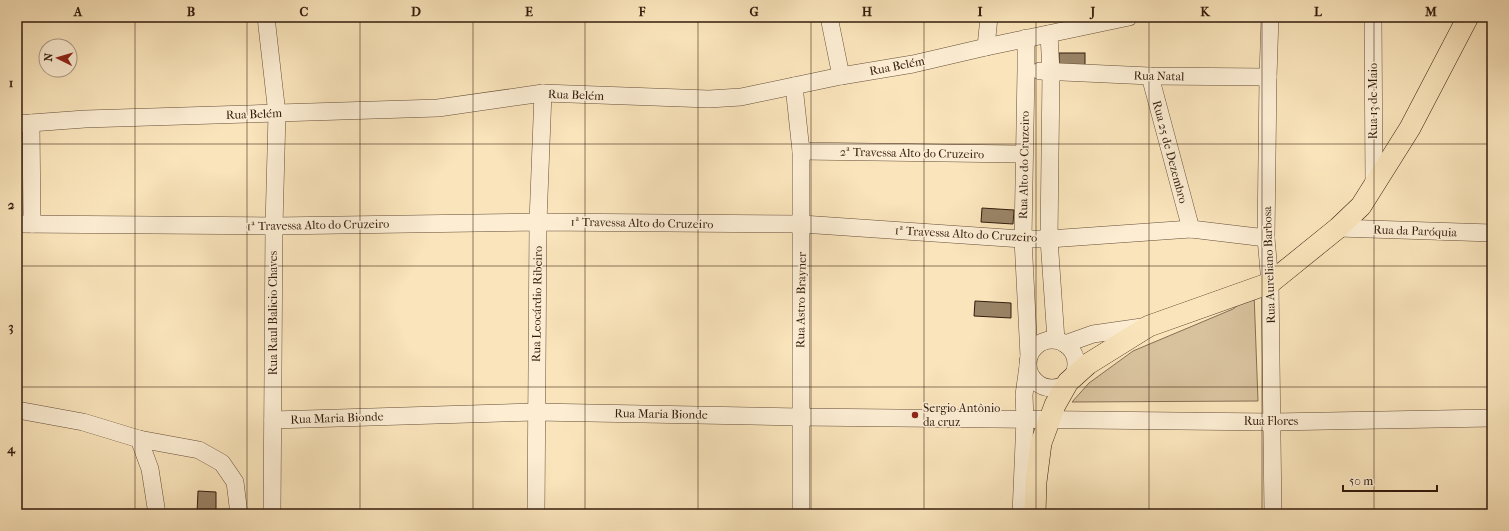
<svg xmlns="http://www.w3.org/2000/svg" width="1509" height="531" font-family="'IM FELL French Canon',serif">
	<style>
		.green { fill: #d8c29d; stroke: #866f55 }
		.building { fill: #9a8467; stroke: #331c0d }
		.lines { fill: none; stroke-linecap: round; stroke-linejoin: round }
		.minor-casing { stroke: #654e38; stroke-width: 18 }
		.major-casing { stroke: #331c0d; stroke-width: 22 }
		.minor { stroke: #fcedd3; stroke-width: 17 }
		.major { stroke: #fae4bb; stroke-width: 21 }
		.grid { fill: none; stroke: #331c0d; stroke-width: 1; stroke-opacity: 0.55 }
		.poi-dot { fill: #8f2418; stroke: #fcedd3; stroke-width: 1.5 }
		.labels { text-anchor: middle; stroke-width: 3; stroke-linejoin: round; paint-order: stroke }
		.street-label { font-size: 12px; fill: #331c0d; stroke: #fcedd3 }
		.poi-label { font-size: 12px; fill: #331c0d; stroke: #fcedd3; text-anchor: start }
		.neatline { fill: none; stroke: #331c0d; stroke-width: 1.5 }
		.grid-label { font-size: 13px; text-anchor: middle; font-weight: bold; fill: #331c0d }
	</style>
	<rect width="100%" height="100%" fill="#fae4bb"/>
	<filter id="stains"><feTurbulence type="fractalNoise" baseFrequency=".005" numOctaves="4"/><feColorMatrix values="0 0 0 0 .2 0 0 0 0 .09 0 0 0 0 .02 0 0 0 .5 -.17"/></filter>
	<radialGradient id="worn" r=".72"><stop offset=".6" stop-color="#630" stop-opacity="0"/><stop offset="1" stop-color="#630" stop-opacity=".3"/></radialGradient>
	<path class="green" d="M1254 293 1258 401 1072 402 1089 383 1133 351 1233 309Z"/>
	<g class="building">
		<rect x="1059" y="53" width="26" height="14"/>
		<path d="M982 208 1014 210 1013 224 981 222Z"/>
		<path d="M975 301 1011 303V318L974 316Z"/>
		<path d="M198 491 216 492V514H197Z"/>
		<path d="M98 512 137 514H98Z"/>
	</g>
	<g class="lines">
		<g class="minor-casing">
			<g id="minor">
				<path d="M266 17 277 114 274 226 272 514"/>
				<path d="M829 17 841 76"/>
				<path d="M1270 17 1268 77 1266 238 1270 283 1273 514"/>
				<path d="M1373 17 1374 185"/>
				<path d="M1049 34 1051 72 1049 239 1056 340"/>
				<path d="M1026 38V70L1023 239 1029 356"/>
				<path d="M986 47 989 17"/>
				<path d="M1040 71 1150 76 1268 77"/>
				<path d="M1150 76 1191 229"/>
				<path d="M794 86 801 151V514"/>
				<path d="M31 123 32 224"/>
				<path d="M17 124 85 119 438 108 543 93 709 99 741 97 841 76 913 64 986 47 1129 17"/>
				<path d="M801 151 1024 154"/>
				<path d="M17 224 274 226 538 222 802 224 1023 239H1049L1191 229 1266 238"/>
				<path d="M1338 228 1492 233"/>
				<circle cx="1052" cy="364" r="24"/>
				<path d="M1065 344 1093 334 1149 326"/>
				<path d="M23 411 83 422 139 439 150 469 157 514"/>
				<path d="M273 420 536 412 800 417 1273 422 1492 418"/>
				<path d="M139 439 199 450 222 463 235 482 239 514"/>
				<path d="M536 514 538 222 543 93"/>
				<path d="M1021 514 1025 419 1024 395 1028 366"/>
			</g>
		</g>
		<g class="major-casing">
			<path id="major" d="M1035 514 1036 482 1041 443 1055 405 1068 382 1088 364 1149 326 1270 283 1338 228 1361 206 1410 128 1468 17"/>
		</g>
		<use href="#minor" class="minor"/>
		<use href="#major" class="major"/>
	</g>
	<path class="grid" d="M135 17V514M247 17V514M360 17V514M473 17V514M585 17V514M698 17V514M811 17V514M924 17V514M1036 17V514M1149 17V514M1262 17V514M1374 17V514M17 144H1492M17 266H1492M17 387H1492"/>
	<circle class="poi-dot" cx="915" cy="415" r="4"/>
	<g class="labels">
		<g class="street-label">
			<text transform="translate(897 66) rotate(-11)" y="4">Rua Belém</text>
			<text transform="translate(1159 76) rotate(1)" y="4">Rua Natal</text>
			<text transform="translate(576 95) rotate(2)" y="4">Rua Belém</text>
			<text transform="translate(1373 101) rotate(-90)" y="4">Rua 13 de Maio</text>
			<text transform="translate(254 114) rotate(-2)" y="4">Rua Belém</text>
			<text transform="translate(1170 152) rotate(75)" y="4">Rua 25 de Dezembro</text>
			<text transform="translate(912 153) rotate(1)" y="4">2ª Travessa Alto do Cruzeiro</text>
			<text transform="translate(1024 165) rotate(-89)" y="4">Rua Alto do Cruzeiro</text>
			<text transform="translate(642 223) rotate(1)" y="4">1ª Travessa Alto do Cruzeiro</text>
			<text transform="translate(318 225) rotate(-1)" y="4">1ª Travessa Alto do Cruzeiro</text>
			<text transform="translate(1415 231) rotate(2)" y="4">Rua da Paróquia</text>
			<text transform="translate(966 234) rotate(3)" y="4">1ª Travessa Alto do Cruzeiro</text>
			<text transform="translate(1269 265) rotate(-92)" y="4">Rua Aureliano Barbosa</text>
			<text transform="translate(801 300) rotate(-89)" y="4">Rua Astro Brayner</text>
			<text transform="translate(537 304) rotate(-89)" y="4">Rua Leocárdio Ribeiro</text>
			<text transform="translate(273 313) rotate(-90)" y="4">Rua Raul Balicio Chaves</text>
			<text transform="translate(661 414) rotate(1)" y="4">Rua Maria Bionde</text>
			<text transform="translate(337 418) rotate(-2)" y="4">Rua Maria Bionde</text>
			<text x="1271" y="425">Rua Flores</text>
		</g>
		<g class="poi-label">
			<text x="923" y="412">Sergio Antônio<tspan x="923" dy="14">da cruz</tspan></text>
		</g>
	</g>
	<rect width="1509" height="531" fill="none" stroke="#fae4bb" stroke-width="44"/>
	<g transform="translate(58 58) rotate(275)"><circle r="19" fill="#fcedd3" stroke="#ac9984"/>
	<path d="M0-3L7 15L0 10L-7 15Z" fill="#8f2418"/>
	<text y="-6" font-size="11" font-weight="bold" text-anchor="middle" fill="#331c0d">N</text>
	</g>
	<path d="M1343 485v6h94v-6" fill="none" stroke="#331c0d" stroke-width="2"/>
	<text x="1349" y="485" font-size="12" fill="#331c0d" stroke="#fcedd3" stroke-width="3" paint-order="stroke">50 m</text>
	<rect x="22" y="22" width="1465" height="487" class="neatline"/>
	<g class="grid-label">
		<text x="78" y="16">A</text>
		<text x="191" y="16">B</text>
		<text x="304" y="16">C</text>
		<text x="416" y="16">D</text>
		<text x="529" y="16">E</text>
		<text x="642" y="16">F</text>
		<text x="754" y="16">G</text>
		<text x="867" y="16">H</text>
		<text x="980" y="16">I</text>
		<text x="1093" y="16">J</text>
		<text x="1205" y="16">K</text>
		<text x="1318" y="16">L</text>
		<text x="1431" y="16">M</text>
		<text x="11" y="87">1</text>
		<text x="11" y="209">2</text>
		<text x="11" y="331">3</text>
		<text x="11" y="453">4</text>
	</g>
	<rect width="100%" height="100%" filter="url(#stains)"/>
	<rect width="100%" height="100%" fill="url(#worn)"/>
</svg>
